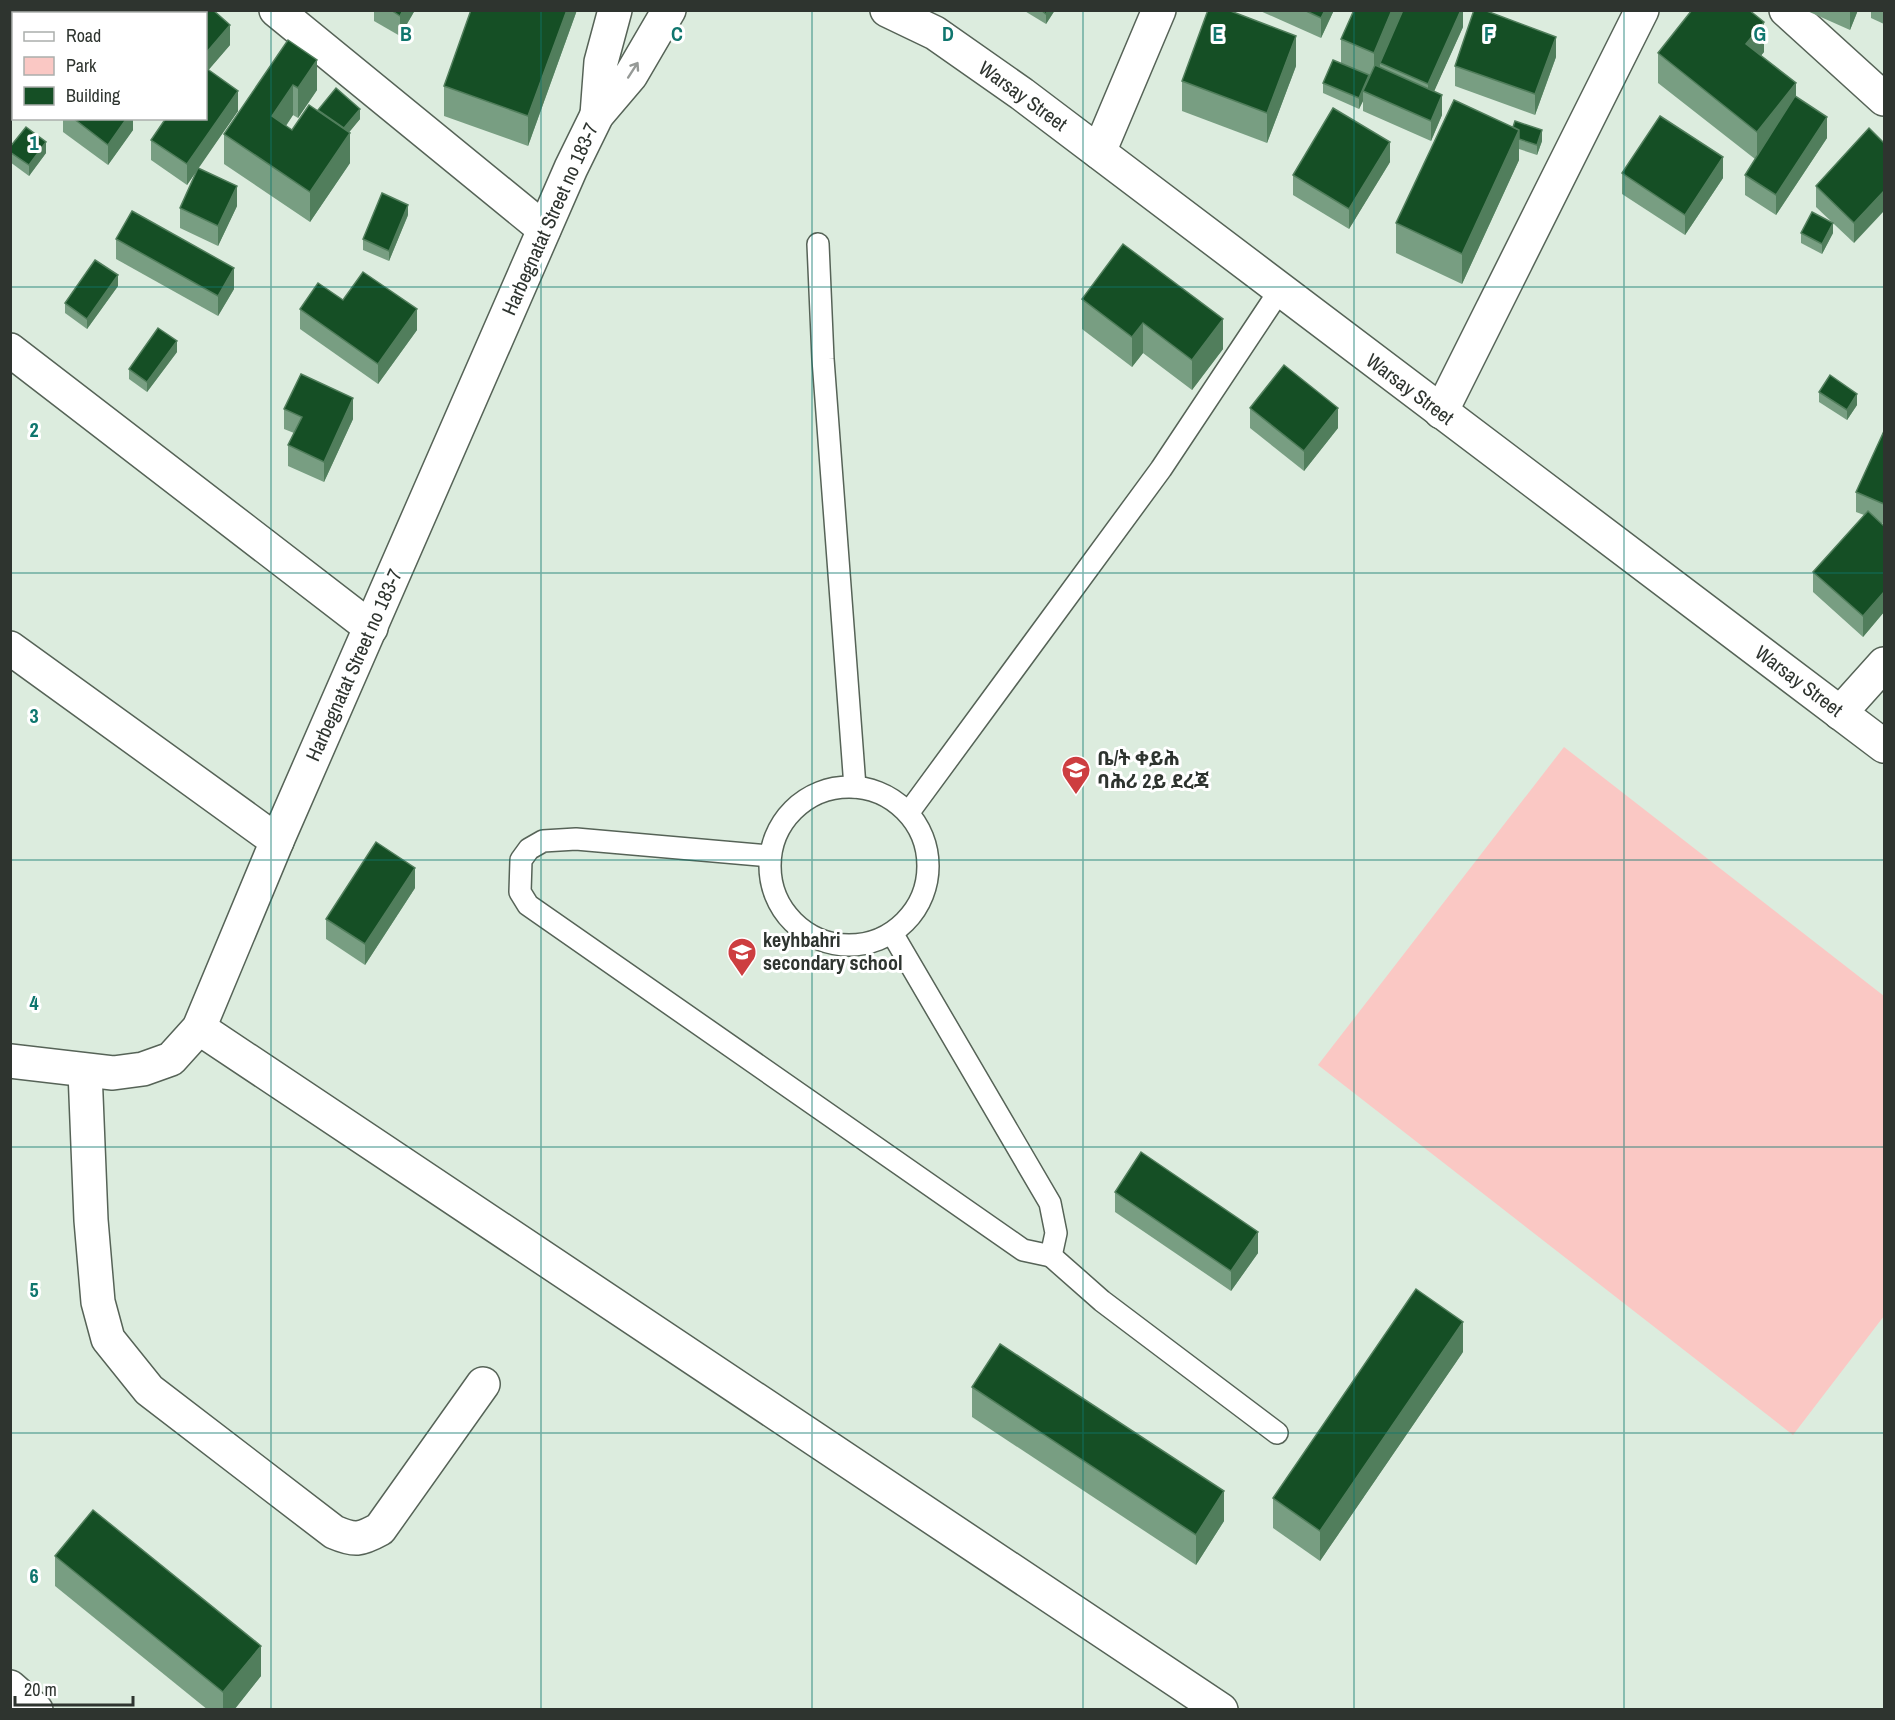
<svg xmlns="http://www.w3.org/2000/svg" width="1895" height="1720" font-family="'Archivo Narrow','Noto Sans Ethiopic',sans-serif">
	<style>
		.green { fill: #fac8c4 }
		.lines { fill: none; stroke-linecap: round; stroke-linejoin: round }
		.service-casing { stroke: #566357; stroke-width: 24 }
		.minor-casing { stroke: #566357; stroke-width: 36 }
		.secondary-casing { stroke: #566357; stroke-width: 36 }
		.service { stroke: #fff; stroke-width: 21 }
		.minor { stroke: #fff; stroke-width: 33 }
		.secondary { stroke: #fff; stroke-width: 33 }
		.wall { fill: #789e82 }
		.shaded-wall { fill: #517e5c }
		.building { fill: #154f25; stroke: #517e5c; stroke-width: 1.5 }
		.oneway { stroke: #969a97 }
		.grid { fill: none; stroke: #0f766e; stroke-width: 1.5; stroke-opacity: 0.55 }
		.labels { text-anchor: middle; stroke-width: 6; stroke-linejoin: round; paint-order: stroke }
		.street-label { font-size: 20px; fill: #2e342f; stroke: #fff }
		.poi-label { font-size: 20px; font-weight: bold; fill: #2e342f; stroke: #fff; text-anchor: start }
		.grid-label { font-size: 20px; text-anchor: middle; font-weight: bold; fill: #0f766e; stroke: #fff; stroke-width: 6; stroke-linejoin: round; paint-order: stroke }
	</style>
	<rect width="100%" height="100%" fill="#dcecde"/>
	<path class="green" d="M1564 747 1884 996V1316L1793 1435 1318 1065Z"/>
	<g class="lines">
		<g class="service-casing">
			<g id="service">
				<path d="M818 244 823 359 855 787"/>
				<circle cx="849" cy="866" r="79"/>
				<path d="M909 812 1161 469 1280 290"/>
				<path d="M770 856 576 839 543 841 529 849 521 860 520 892 528 905 1023 1250 1051 1256 1056 1233 1050 1203 892 933"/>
				<path d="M1051 1256 1102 1301 1277 1433"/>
			</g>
		</g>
		<g class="minor-casing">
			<g id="minor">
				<path d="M276 10 544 229"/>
				<path d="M1786 10 1884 99"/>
				<path d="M1099 152 1159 10"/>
				<path d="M10 350 371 628"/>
				<path d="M1441 412 1642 10"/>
				<path d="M10 648 277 841"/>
				<path d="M1840 713 1884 664"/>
				<path d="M199 1028 1221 1710"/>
				<path d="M85 1071 91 1220 98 1302 108 1339 149 1390 334 1532C355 1541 360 1540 380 1529L483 1384"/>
				<path d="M10 1687 36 1710"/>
			</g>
		</g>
		<g class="secondary-casing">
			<g id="secondary">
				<path d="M887 10 935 33 1022 94 1884 746"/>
				<path d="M597 115 601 62 615 10"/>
				<path d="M10 1061 113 1073 143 1069 171 1059 199 1028 277 841 571 168 597 115 631 75 669 10"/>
			</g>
		</g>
		<use href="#service" class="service"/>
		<use href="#minor" class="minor"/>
		<use href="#secondary" class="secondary"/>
	</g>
	<g class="wall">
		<path d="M60 10H123V14H62Z"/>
		<path d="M142 10H213L230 25V45L208 70 238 91V111L198 168 237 186V206L218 246 180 228V208L197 170 187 185 151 160V140L166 118H206V14H141Z"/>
		<path d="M374 10H415L400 36 374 21Z"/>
		<path d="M577 10 528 146 444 116V86Z"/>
		<path d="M1023 10H1055L1046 24Z"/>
		<path d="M1258 10H1334L1321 38Z"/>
		<path d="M1463 10V27L1434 91 1442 115 1431 141 1363 111V101L1359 109 1323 93V83L1341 63V39Z"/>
		<path d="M1805 10H1858L1850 30Z"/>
		<path d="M1871 10H1884V24L1871 18Z"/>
		<path d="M288 40 317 90 298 118 293 115 286 126 292 130 318 110 360 119 349 132 350 163 310 222 224 164V134Z"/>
		<path d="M1764 52 1761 55 1796 97 1827 138 1776 215 1745 195V175L1755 159 1658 83V53Z"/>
		<path d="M1556 57 1535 115 1455 86V66Z"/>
		<path d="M1296 66 1267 143 1182 111V81Z"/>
		<path d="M1454 100 1542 141 1537 155 1519 149V160L1462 284 1396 253V223Z"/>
		<path d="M63 118H133V130L108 165 63 132Z"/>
		<path d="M1869 128 1854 243 1816 207V186Z"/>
		<path d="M10 147 46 153 29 176 10 162Z"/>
		<path d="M1390 162 1349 229 1293 195V175Z"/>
		<path d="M1622 173 1723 178 1685 235 1622 194Z"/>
		<path d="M408 215 389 261 363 250V239Z"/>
		<path d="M1801 233H1833L1822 254 1801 243Z"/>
		<path d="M116 239 234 289 218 316 116 259Z"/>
		<path d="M118 286 87 329 65 313V303Z"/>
		<path d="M1082 299 1223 349 1192 390 1143 353 1132 367 1082 329Z"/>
		<path d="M343 300 417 330 378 384 300 329V309Z"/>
		<path d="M177 352 147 392 129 379V369Z"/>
		<path d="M1819 392 1857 405 1847 420 1819 402Z"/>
		<path d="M1250 408 1338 428 1304 471 1250 428Z"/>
		<path d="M284 409 353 419 324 482 288 466V445L294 433 284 429Z"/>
		<path d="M1884 431V524L1881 523 1884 526V612L1863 637 1813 592V572L1864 515 1856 512V492Z"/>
		<path d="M415 888 365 965 326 939V919Z"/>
		<path d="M1115 1192 1258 1253 1231 1291 1115 1212Z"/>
		<path d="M1463 1352 1320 1561 1273 1528V1498Z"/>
		<path d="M972 1387 1224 1521 1196 1565 972 1417Z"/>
		<path d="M55 1556 261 1676 234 1710H208L55 1586Z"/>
	</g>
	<g class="shaded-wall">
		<path d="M109 10H123V14H106Z"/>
		<path d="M403 10H415L400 36V16Z"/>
		<path d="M567 10H577L528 146V116Z"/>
		<path d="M1048 10H1055L1046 24V14Z"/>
		<path d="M1325 10H1334L1321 38V18Z"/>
		<path d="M1392 10H1405L1380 63V68L1374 83V53Z"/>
		<path d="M1461 10H1463V27L1428 105V84Z"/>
		<path d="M1850 10H1858L1850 30Z"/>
		<path d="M1764 22V52L1746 74V44Z"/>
		<path d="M230 25V45L206 73V53Z"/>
		<path d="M1296 36V66L1267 143V113Z"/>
		<path d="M1556 37V57L1535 115V94Z"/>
		<path d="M317 60V90L298 118V88Z"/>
		<path d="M1369 75V85L1363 91V101L1359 109V98Z"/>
		<path d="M1796 83V113L1757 162V132Z"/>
		<path d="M293 85V115L272 146V116Z"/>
		<path d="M238 91V111L187 185V164Z"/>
		<path d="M1442 95V115L1431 141V121Z"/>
		<path d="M360 109V119L337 147V136Z"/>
		<path d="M1827 117V138L1776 215V195Z"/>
		<path d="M127 118H133V130L108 165V145Z"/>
		<path d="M1519 130V160L1462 284V254Z"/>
		<path d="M1542 130V141L1537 155V145Z"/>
		<path d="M350 133V163L310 222V192Z"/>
		<path d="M46 142V153L29 176V165Z"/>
		<path d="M1390 142V162L1349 229V209Z"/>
		<path d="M1723 157V178L1685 235V215Z"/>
		<path d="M237 186V206L218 246V226Z"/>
		<path d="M1884 191V211L1854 243V223Z"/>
		<path d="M408 205V215L389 261V251Z"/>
		<path d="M1833 223V233L1822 254V244Z"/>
		<path d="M234 268V289L218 316V296Z"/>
		<path d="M118 275V286L87 329V319Z"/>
		<path d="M417 309V330L378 384V364Z"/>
		<path d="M1223 319V349L1192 390V360Z"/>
		<path d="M1143 323V353L1132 367V337Z"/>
		<path d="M177 341V352L147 392V382Z"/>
		<path d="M1857 394V405L1847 420V410Z"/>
		<path d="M353 398V419L324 482V462Z"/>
		<path d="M1338 408V428L1304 471V451Z"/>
		<path d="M1884 592V612L1863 637V616Z"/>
		<path d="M415 868V888L365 965V944Z"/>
		<path d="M1258 1232V1253L1231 1291V1271Z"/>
		<path d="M1463 1322V1352L1320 1561V1531Z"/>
		<path d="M1224 1491V1521L1196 1565V1535Z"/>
		<path d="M261 1646V1676L234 1710H223V1692Z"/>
	</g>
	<g class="building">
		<path d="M83 10H109L106 14H86Z"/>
		<path d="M142 10H213L230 25 206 53V14H142L141 12Z"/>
		<path d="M391 10H403L400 16Z"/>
		<path d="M471 10H567L528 116 444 86Z"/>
		<path d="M1041 10H1048L1046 14Z"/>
		<path d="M1208 10H1228L1296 36 1267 113 1182 81Z"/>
		<path d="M1304 10H1325L1321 18Z"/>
		<path d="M1354 10H1392L1374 53 1341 39Z"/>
		<path d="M1403 10H1461L1428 84 1380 63Z"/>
		<path d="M1474 10H1484L1556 37 1535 94 1455 66Z"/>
		<path d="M1692 10H1749L1764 22 1746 44 1796 83 1757 132 1658 53Z"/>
		<path d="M288 40 317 60 298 88 293 85 272 116 292 130 309 105 350 133 310 192 224 134Z"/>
		<path d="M1333 60 1369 75 1359 98 1323 83Z"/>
		<path d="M1375 65 1442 95 1431 121 1363 91Z"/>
		<path d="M206 68 238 91 187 164 151 140 166 118H206Z"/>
		<path d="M336 88 360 109 344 128 318 110Z"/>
		<path d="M1795 96 1827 117 1776 195 1745 175Z"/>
		<path d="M1454 100 1519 130 1462 254 1396 223Z"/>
		<path d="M1333 108 1390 142 1349 209 1293 175Z"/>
		<path d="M1660 116 1723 157 1685 215 1622 173Z"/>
		<path d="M73 118H127L108 145Z"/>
		<path d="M1515 121 1542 130 1537 145 1519 139V130L1513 127Z"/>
		<path d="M26 127 46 142 29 165 10 152V147Z"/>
		<path d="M1869 128 1884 143V191L1854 223 1816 186Z"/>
		<path d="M198 168 237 186 218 226 180 208Z"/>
		<path d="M382 193 408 205 389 251 363 239Z"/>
		<path d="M132 211 234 268 218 296 116 239Z"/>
		<path d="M1812 212 1833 223 1822 244 1801 233Z"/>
		<path d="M1123 244 1223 319 1192 360 1143 323 1132 337 1082 299Z"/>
		<path d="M95 260 118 275 87 319 65 303Z"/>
		<path d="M363 272 417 309 378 364 300 309 318 283 343 300Z"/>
		<path d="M158 328 177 341 147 382 129 369Z"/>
		<path d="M1284 365 1338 408 1304 451 1250 408Z"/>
		<path d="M301 374 353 398 324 462 288 445 302 417 284 409Z"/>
		<path d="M1830 375 1857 394 1847 410 1819 392Z"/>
		<path d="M1884 431V504L1856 492Z"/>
		<path d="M1868 511 1884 526V592L1863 616 1813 572Z"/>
		<path d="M376 842 415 868 365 944 326 919Z"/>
		<path d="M1141 1152 1258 1232 1231 1271 1115 1192Z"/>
		<path d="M1416 1289 1463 1322 1320 1531 1273 1498Z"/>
		<path d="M1000 1344 1224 1491 1196 1535 972 1387Z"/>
		<path d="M93 1510 261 1646 223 1692 55 1556Z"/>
	</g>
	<defs><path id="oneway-shaft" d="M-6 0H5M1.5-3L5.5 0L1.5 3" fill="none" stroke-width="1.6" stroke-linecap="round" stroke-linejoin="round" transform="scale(1.5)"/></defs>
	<use class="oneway" href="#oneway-shaft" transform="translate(633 70) rotate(-57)"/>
	<path class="grid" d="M271 10V1710M541 10V1710M812 10V1710M1083 10V1710M1354 10V1710M1624 10V1710M10 287H1884M10 573H1884M10 860H1884M10 1147H1884M10 1433H1884"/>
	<defs>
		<g id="school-pin" transform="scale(1.5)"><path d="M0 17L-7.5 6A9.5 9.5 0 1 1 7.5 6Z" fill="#cd3e40" stroke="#fff"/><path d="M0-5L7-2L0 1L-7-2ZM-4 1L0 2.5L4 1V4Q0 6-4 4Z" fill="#fff"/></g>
	</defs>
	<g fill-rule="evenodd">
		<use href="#school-pin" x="1076" y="770"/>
		<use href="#school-pin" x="742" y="952"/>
	</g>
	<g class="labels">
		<g class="street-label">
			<text transform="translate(1023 96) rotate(36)" y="7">Warsay Street</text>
			<text transform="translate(550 219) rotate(-66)" y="7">Harbegnatat Street no 183-7</text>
			<text transform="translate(1410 389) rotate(37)" y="7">Warsay Street</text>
			<text transform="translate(354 665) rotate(-66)" y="7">Harbegnatat Street no 183-7</text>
			<text transform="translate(1799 681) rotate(37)" y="7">Warsay Street</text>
		</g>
		<g class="poi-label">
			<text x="1097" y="765">ቤ/ት ቀይሕ<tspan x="1097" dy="23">ባሕሪ 2ይ ደረጃ</tspan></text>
			<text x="763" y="947">keyhbahri<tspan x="763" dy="23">secondary school</tspan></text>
		</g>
	</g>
	<g class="grid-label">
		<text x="406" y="41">B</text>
		<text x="677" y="41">C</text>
		<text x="948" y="41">D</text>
		<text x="1218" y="41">E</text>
		<text x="1489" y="41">F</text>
		<text x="1760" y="41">G</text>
		<text x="34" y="150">1</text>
		<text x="34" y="437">2</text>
		<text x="34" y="723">3</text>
		<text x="34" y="1010">4</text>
		<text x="34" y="1297">5</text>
		<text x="34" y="1583">6</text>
	</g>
	<rect width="1895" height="1720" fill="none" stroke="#2e342f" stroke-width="24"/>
	<rect x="12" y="12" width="195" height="108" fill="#ffffff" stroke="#abaeac" stroke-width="1.5"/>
	<rect x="24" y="32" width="30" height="9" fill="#ffffff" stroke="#abaeac" stroke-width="1.5"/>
	<text x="66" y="42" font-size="18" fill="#2e342f">Road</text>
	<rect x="24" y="57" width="30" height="18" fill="#fac8c4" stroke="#abaeac" stroke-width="1.5"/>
	<text x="66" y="72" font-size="18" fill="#2e342f">Park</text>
	<rect x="24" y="87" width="30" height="18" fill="#154f25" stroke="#abaeac" stroke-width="1.5"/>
	<text x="66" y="102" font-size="18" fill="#2e342f">Building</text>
	<path d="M15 1696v9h118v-9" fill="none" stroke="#2e342f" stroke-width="3"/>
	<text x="24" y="1696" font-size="18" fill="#2e342f" stroke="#ffffff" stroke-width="4.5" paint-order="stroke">20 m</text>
</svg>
